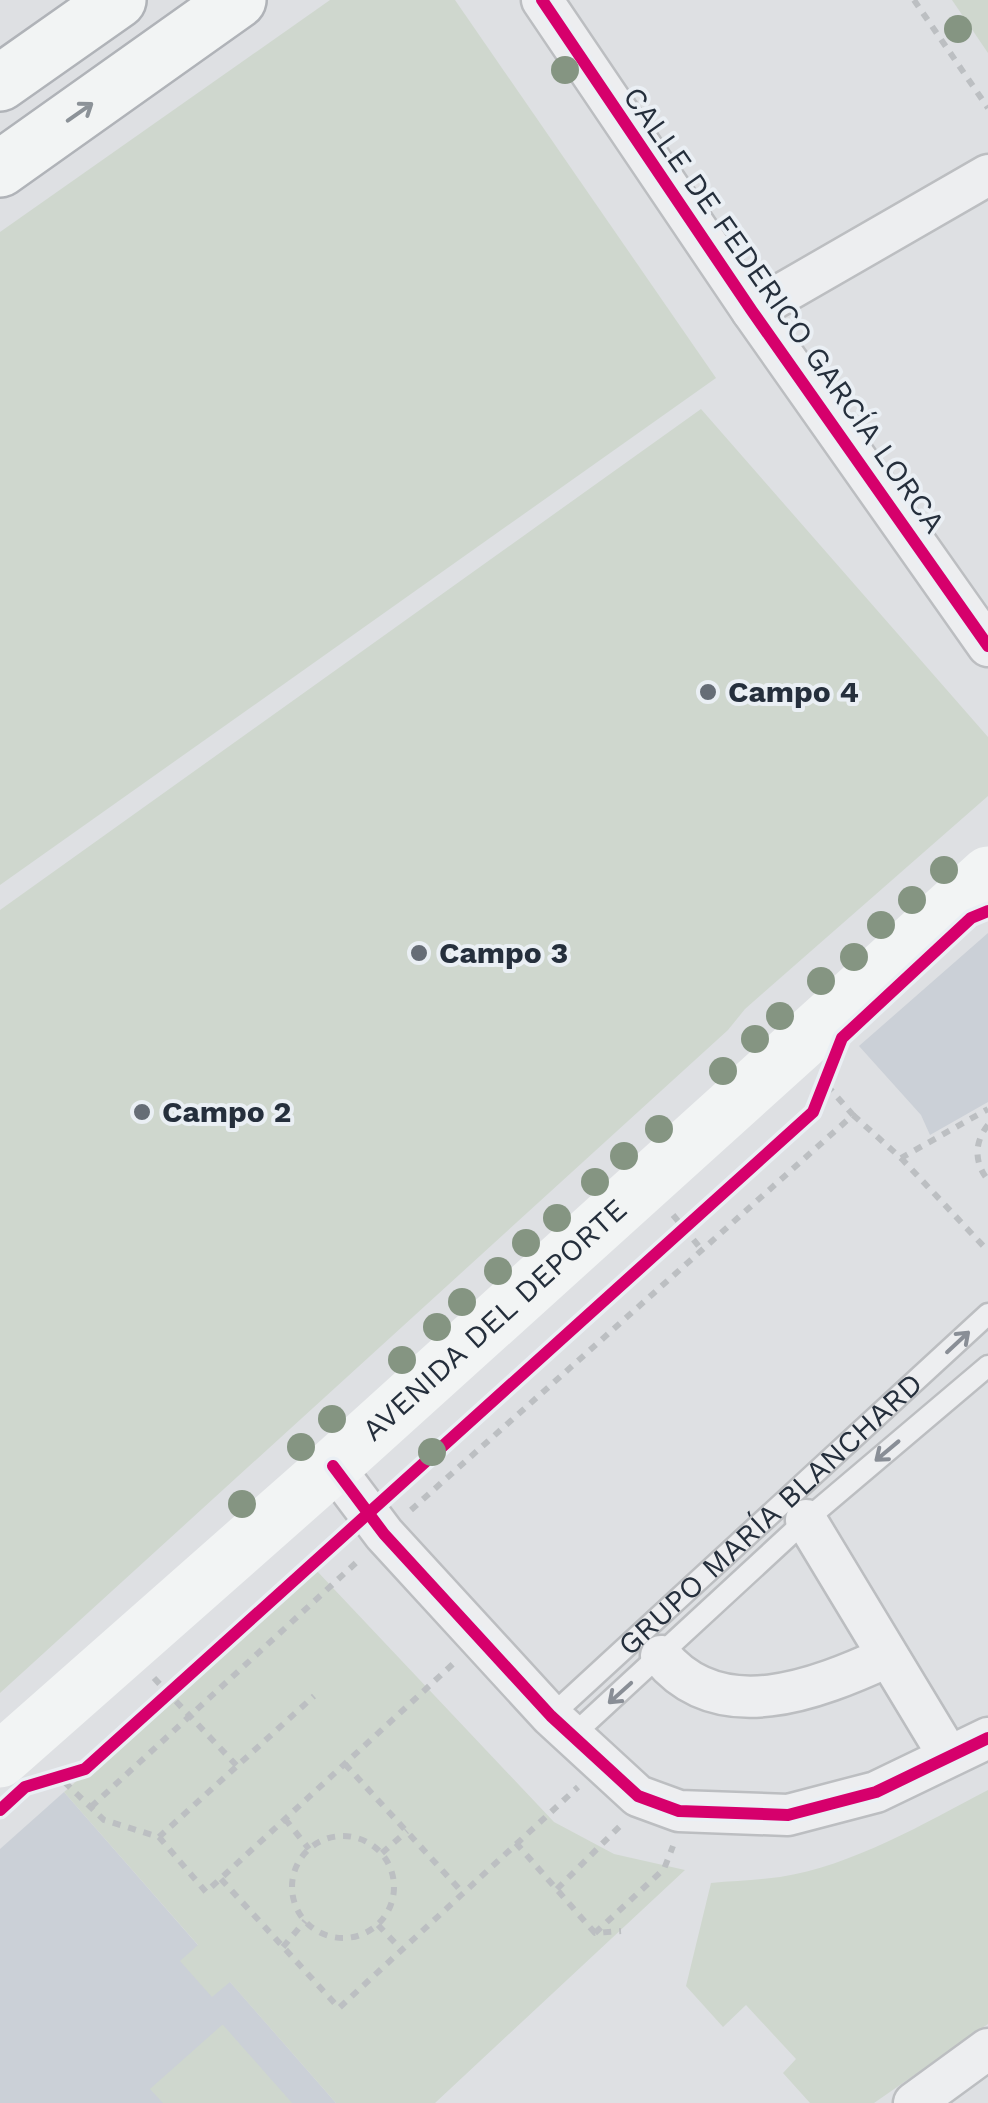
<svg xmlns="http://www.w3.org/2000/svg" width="988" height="2103" font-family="'Work Sans',sans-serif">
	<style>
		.built { fill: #cbd0d7 }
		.green { fill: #cfd7ce }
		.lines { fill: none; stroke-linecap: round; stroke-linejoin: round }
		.lane-casing { stroke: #bcbec1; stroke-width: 25 }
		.street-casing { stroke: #bcbec1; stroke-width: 45 }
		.highway-casing { stroke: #b0b3b8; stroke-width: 60 }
		.path { stroke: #bcbfc2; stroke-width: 6; stroke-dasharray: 8 8; stroke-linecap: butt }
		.lane { stroke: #edeef0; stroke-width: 20 }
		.street { stroke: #edeef0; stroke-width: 40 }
		.secondary { stroke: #f2f4f4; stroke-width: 55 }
		.highway { stroke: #f2f4f4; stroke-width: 55 }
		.cycleway-casing { stroke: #eaeff4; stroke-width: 19 }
		.cycleway { stroke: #d6006c; stroke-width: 12 }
		.tree { fill: #859582 }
		.oneway { stroke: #8c9298 }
		.oneway2 { stroke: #898e96 }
		.poi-dot { fill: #666d76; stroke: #eaeff4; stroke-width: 4 }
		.labels { text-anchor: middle; stroke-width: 8; stroke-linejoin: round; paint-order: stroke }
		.street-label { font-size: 30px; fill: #252f3c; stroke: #eaeff4 }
		.poi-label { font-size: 30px; font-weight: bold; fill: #252f3c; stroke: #eaeff4; text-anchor: start }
	</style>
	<rect width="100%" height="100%" fill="#dee0e3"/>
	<g class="built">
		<path d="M988 933V1102L930 1135 921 1115 859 1046Z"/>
		<path d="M64 1792 336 2103H0V1849Z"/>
	</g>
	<g class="green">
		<path d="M330 0H455L716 378 0 885V232Z"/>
		<path d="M952 0H988V53Z"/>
		<path d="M701 409 988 737V796L745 1009 728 1030 0 1693V910Z"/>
		<path d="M316 1570 554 1822 614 1854 685 1870 435 2103H336L230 1982 212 1997 180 1961 198 1945 64 1792Z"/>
		<path d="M988 1790V2024L874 2103H810L783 2073 796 2059 746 2005 723 2027 686 1986 711 1883C734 1881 758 1880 780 1877 852 1866 925 1823 988 1790Z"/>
		<path d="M222 2025H223L292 2103H163L150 2089Z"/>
	</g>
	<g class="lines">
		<g class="lane-casing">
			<g id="lane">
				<path id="s1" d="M551 1716 988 1314"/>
				<path d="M572 1736 806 1520 988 1366"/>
			</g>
		</g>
		<g class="street-casing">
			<g id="street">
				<path d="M542 0 752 311 988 646"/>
				<path d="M752 311 988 175"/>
				<path d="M333 1466 384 1534 551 1716 638 1796 679 1811 788 1815 876 1792 988 1738"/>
				<path d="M806 1520 948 1755"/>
				<path d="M661 1656C720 1728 817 1689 887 1657"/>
				<path d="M914 2103 988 2049"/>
			</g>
		</g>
		<g class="highway-casing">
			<g id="highway">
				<path d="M0 83 118 0"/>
				<path d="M0 169 238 0"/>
			</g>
		</g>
		<g class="path">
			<path d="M914 0 988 108"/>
			<path d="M853 1115 901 1158 988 1109"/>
			<path d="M988 1125C974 1142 974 1163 988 1180"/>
			<path d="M901 1158 988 1251"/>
			<path d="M673 1215 702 1250"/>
			<path d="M411 1510 853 1115 823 1081"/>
			<path d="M154 1678 238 1767"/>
			<path d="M345 1764 463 1893"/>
			<path d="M53 1771 104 1820 159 1837 314 1696"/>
			<path d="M91 1807 359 1560"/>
			<path d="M285 1819 309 1849"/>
			<circle cx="343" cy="1887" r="51"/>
			<path d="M159 1837 206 1892 454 1663"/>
			<path d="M516 1843 595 1933 621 1931"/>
			<path d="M382 1853 407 1831"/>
			<path d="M221 1879 339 2008 578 1787"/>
			<path d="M557 1889 620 1826"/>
			<path d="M378 1925 401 1949"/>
			<path d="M595 1933 664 1869 673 1846"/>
			<path d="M283 1947 305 1921"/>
		</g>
		<use href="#lane" class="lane"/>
		<use href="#street" class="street"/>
		<path class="secondary" id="s2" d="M0 1760 333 1466 988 874"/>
		<use href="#highway" class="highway"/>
		<g class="cycleway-casing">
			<g id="cycleway">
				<path d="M542 0 752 311 988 646"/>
				<path d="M333 1466 384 1534 551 1716 638 1796 679 1811 788 1815 876 1792 988 1738"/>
				<path d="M0 1810 25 1787 85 1769 813 1112 842 1038 971 918 988 911"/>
			</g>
		</g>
		<use href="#cycleway" class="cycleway"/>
	</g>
	<g class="tree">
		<circle cx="958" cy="29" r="14"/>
		<circle cx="565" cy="70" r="14"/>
		<circle cx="944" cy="870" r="14"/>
		<circle cx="912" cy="900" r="14"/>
		<circle cx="881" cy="925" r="14"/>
		<circle cx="854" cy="957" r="14"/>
		<circle cx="821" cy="981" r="14"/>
		<circle cx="780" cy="1016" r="14"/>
		<circle cx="755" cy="1039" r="14"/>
		<circle cx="723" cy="1071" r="14"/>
		<circle cx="659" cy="1129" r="14"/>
		<circle cx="624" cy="1156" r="14"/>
		<circle cx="595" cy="1182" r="14"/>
		<circle cx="557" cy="1218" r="14"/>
		<circle cx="526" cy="1243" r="14"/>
		<circle cx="498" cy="1271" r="14"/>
		<circle cx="462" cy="1302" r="14"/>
		<circle cx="437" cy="1327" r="14"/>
		<circle cx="402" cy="1360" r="14"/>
		<circle cx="332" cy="1419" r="14"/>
		<circle cx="301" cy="1447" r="14"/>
		<circle cx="432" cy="1452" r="14"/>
		<circle cx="242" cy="1504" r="14"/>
	</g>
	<defs><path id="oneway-shaft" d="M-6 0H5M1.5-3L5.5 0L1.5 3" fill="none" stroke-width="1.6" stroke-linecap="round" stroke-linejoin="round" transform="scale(2.5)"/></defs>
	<use class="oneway" href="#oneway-shaft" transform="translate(80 112) rotate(-35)"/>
	<g class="oneway2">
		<use href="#oneway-shaft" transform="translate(958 1342) rotate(-43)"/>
		<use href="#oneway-shaft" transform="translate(887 1451) rotate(140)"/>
		<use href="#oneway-shaft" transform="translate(620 1693) rotate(138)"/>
	</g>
	<g class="poi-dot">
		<circle cx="708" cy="692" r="10"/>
		<circle cx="419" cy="953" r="10"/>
		<circle cx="142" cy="1112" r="10"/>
	</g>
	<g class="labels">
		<g class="street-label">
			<text transform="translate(784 310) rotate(55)" y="10">CALLE DE FEDERICO GARCÍA LORCA</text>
			<text dy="10" stroke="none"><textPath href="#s2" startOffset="662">AVENIDA DEL DEPORTE</textPath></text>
			<text dy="10" stroke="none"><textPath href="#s1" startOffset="298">GRUPO MARÍA BLANCHARD</textPath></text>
		</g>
		<g class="poi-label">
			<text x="728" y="702">Campo 4</text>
			<text x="439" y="963">Campo 3</text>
			<text x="162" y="1122">Campo 2</text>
		</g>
	</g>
</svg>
